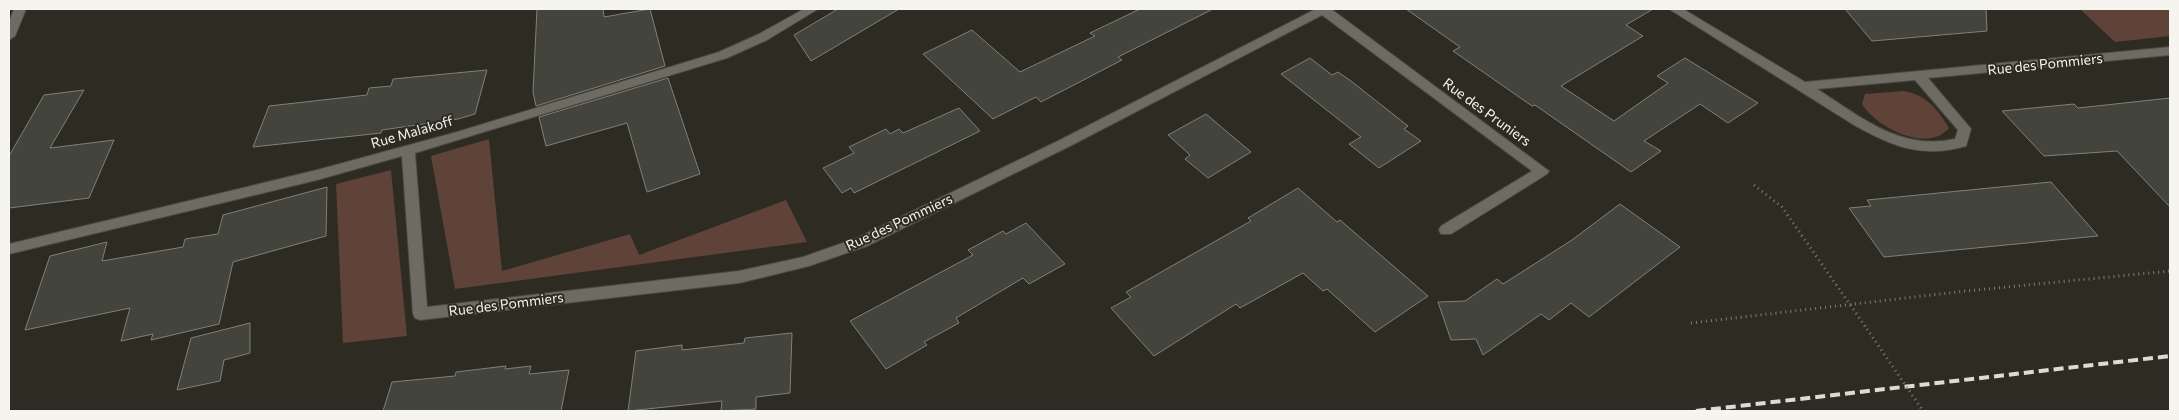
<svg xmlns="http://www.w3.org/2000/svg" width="2179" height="420" font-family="Commissioner,sans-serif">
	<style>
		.green { fill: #5f4238 }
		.building { fill: #43453c; stroke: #7f8178 }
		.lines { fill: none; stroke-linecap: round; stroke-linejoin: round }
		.minor-casing { stroke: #4c4942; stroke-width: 2 }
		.path { stroke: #7f7d76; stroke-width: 3; stroke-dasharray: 1 4; stroke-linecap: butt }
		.minor { fill: #6e6b63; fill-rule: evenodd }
		.rail { stroke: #dcdbd5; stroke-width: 4; stroke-dasharray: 10 5; stroke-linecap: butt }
		.path-bridge { stroke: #7f7d76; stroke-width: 3; stroke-dasharray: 1 4; stroke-linecap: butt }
		.labels { text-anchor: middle; stroke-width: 4; stroke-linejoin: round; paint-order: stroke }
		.street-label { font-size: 14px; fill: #f5f4ee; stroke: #2e2b23 }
	</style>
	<rect width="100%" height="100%" fill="#2e2b23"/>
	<g class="green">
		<path d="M2080 9H2170V36L2115 42Z"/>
		<path d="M1903 91C1926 94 1937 109 1949 128 1927 154 1876 127 1862 104L1865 94Z"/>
		<path d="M489 139 502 271 630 234 639 255 786 200 807 242 455 289 431 156Z"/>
		<path d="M391 170 407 336 343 343 336 184Z"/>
	</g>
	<g class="building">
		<path d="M537 9H603L604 17 650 9 665 66 536 106 533 92Z"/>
		<path d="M838 9H899L811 61 794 35Z"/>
		<path d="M1140 9H1213L1118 57 1122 60 1041 102 1036 97 993 119 923 54 972 30 1020 72 1095 36 1090 33Z"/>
		<path d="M1406 9H1653L1626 25 1643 36 1561 86 1614 121 1668 83 1657 76 1685 58 1758 103 1728 123 1700 104 1644 141 1661 151 1631 172 1535 105 1532 106 1453 51 1460 47Z"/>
		<path d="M1845 9H1986L1987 31 1872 41Z"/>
		<path d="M1310 58 1332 75 1338 72 1351 81 1408 126 1404 129 1421 141 1379 168 1349 144 1361 137 1281 74Z"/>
		<path d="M487 70 475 114 458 119 382 130 381 133 253 147 269 106 367 95 369 88 391 86 393 79Z"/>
		<path d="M668 78 700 174 647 192 627 123 546 146 539 117Z"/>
		<path d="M84 90 50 148 114 140 89 198 9 208V156L44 95Z"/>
		<path d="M2170 98V207L2117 151 2044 156 2002 111 2074 104 2078 108Z"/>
		<path d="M959 108 980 131 854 193 851 188 842 193 823 168 854 153 849 147 886 129 890 134 899 129 903 133Z"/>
		<path d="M1206 114 1251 152 1208 178 1185 159 1190 155 1168 135Z"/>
		<path d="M2051 182 2098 236 1884 257 1849 208 1871 206 1867 200Z"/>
		<path d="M327 187 326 236 233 262 219 324 151 340 153 334 121 341 130 308 25 330 50 256 107 242 102 261 183 247 185 239 218 234 223 215Z"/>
		<path d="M1298 188 1337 222 1340 220 1428 296 1375 332 1327 289 1323 291 1303 273 1240 308 1236 304 1154 356 1111 308 1131 297 1126 292 1251 221 1248 218Z"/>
		<path d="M1620 204 1680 247 1589 317 1571 303 1549 320 1541 314 1483 355 1476 339 1451 340 1438 302 1465 301 1497 279 1503 284 1572 240Z"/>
		<path d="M1026 223 1065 264 1029 284 1023 278 986 300 956 318 959 323 924 342 927 345 886 369 850 321 973 255 968 250 1003 231 1006 234Z"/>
		<path d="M250 323V353L224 360 220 381 177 390 191 338Z"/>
		<path d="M792 333 790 393 756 397V409L721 411 722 401 628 411 636 351 682 345V350L744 343 745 338Z"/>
		<path d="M506 366 505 369 531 366 529 374 569 370 561 411H383L392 382 455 376 456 372Z"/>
	</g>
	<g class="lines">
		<g class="minor-casing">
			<g id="minor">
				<path d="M14 9H26L15 36 9 40V22Z"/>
				<path d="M804 9H818L767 40 727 58 415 153 427 307 739 271 803 257 857 238 1060 140 1316 9H1331L1549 171 1547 174 1451 234H1441L1439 230 1441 226 1532 171 1322 15 1070 146 867 246 809 266 739 283 420 320 415 318 413 314 402 156 317 180 9 254V244L317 170 457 132 719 52 759 34Z"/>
				<path d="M1669 9H1683L1805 82 2170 47V55L1928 78 1971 129 1966 146C1922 159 1892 146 1854 125ZM1915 80 1958 130 1955 139C1900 151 1861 117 1817 89Z"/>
			</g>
		</g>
		<g class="path">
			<path d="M1754 185 1782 207 1867 329"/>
			<path d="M1691 323 1966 291 2170 271"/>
		</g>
		<use href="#minor" class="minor"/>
		<path class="rail" d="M1696 411 2170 356"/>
		<path class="path-bridge" d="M1867 329 1923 411"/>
	</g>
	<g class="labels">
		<g class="street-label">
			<text transform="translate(2045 64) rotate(-6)" y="5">Rue des Pommiers</text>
			<text transform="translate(1487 112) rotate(36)" y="5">Rue des Pruniers</text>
			<text transform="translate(412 132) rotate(-16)" y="5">Rue Malakoff</text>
			<text transform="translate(899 222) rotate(-25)" y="5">Rue des Pommiers</text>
			<text transform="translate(506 304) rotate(-7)" y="5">Rue des Pommiers</text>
		</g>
	</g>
	<rect width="2179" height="420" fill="none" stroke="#f5f4ee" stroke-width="20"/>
</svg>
